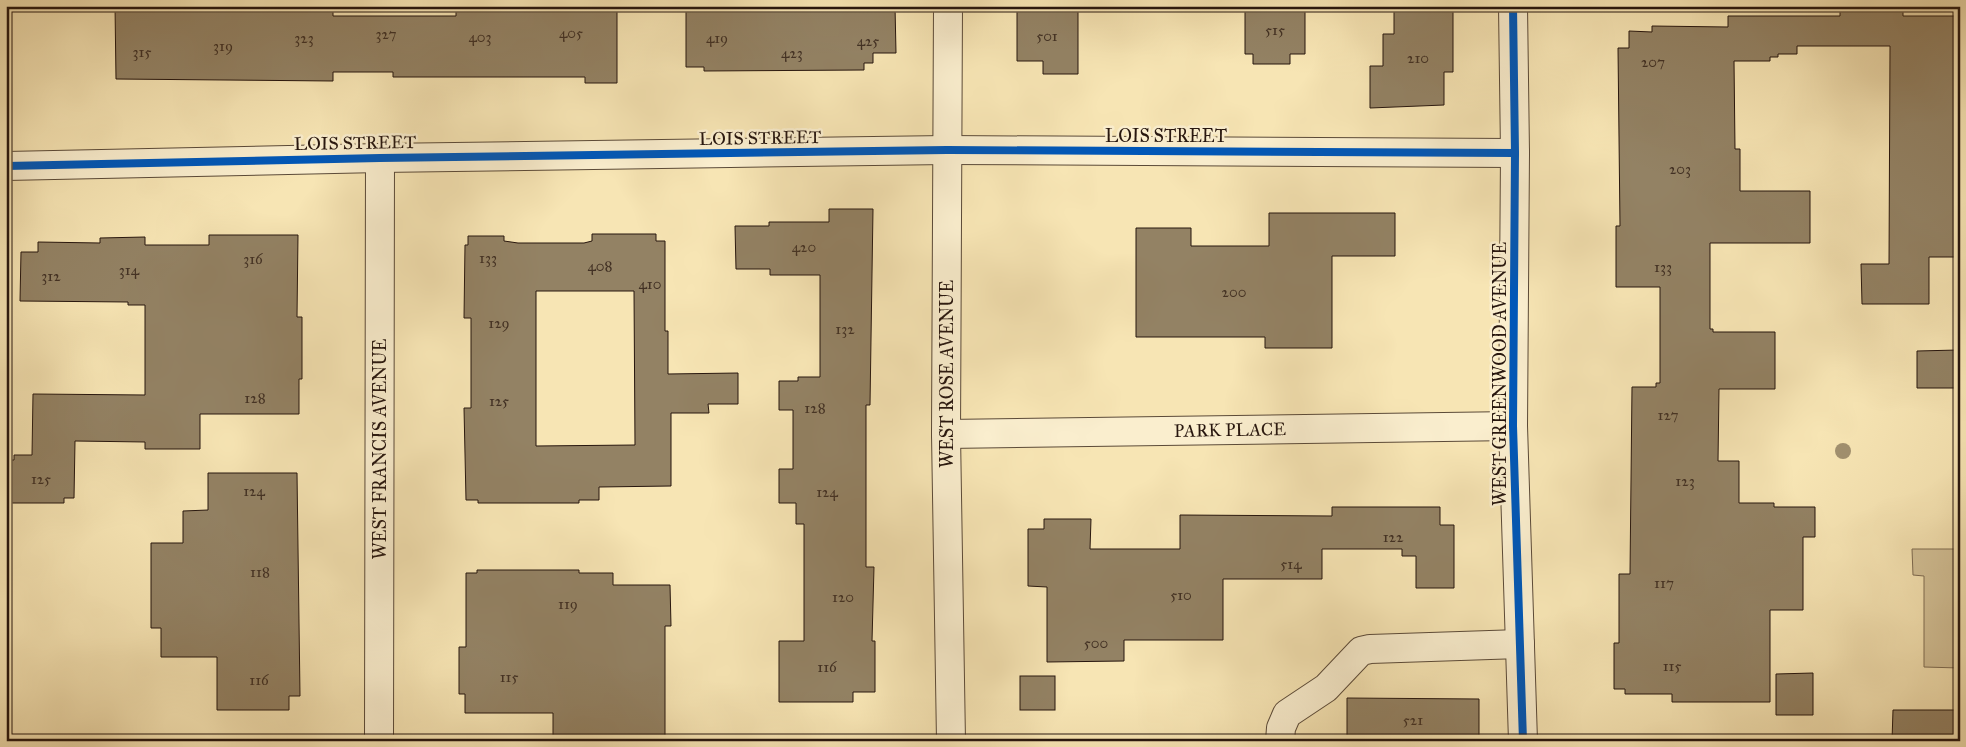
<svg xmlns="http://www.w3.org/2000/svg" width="1966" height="747" font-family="'IM FELL Great Primer',serif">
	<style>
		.green { fill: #d4c298; stroke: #7e6c53 }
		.building { fill: #938264; stroke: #27160e; fill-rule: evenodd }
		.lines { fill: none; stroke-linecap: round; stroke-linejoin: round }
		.minor-casing { stroke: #5b4a38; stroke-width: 30 }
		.minor { stroke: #faeece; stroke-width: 28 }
		.cycleway-casing { stroke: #faeece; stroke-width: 11 }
		.cycleway { stroke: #0057b8; stroke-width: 8 }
		.tree { fill: #a1906f }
		.labels { text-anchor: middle; stroke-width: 5; stroke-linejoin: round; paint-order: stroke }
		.number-label { font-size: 15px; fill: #423124 }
		.street-label { font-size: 18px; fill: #27160e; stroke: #faeece }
	</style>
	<rect width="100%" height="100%" fill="#f7e5b4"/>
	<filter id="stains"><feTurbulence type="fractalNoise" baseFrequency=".004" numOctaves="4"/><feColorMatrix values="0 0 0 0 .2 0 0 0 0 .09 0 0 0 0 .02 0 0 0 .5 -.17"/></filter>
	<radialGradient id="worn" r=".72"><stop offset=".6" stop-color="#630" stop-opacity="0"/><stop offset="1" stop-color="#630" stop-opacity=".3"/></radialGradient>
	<path class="green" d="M1912 549H1960V668L1924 667V576L1913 575Z"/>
	<g class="building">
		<path d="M115 6H333V16H456V6H617V83H585V77H393V72H333V81L116 79Z"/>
		<path d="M713 6H895L896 53H873V63H864V70L704 71V67H686V8H713Z"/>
		<path d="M1017 6H1078V74H1043V61H1017Z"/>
		<path d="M1245 6H1305V54H1290V64H1253V54H1245Z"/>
		<path d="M1394 6H1453V72H1444V105L1370 108V66H1383V34H1394Z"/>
		<path d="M1840 6H1903V16H1960V257H1929V304H1862L1861 264H1889L1890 46H1797V54H1778V57H1770V61H1734L1735 149H1740V191H1810V243H1710V329H1713V332H1775V389H1719L1718 461H1739V503H1774V507H1815V537H1803V610H1770V702H1672V694H1625V689H1614V643H1619V574H1630L1632 387H1656V383H1660V287H1616V226H1620L1618 48H1629V31L1652 32V26L1728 27V16H1840Z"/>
		<path d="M829 209H873L870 405H866V567H874L872 641H875V692H853V702H779V641H804V524H796V503H779V469H793V410H779V381H798V377H820V275H770V269H736L735 226H769V222H829Z"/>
		<path d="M1269 213H1395V256H1332V348H1265V337H1136V228H1191V246H1269Z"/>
		<path d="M592 234H656V241H665V331H668V374L738 373V404H708L709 413H671V486L599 487V500H579V503H478V500H466L464 408H471V318H464L465 245H468V236H504V241L518 243H584L592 241ZM536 291H634L635 445 536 446Z"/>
		<path d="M209 235H298L297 317H302V379H299V414H200V449H145V442L75 441 74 498H64V503H8L9 460H14V455H32L33 394 145 395V305H128V302L20 301 21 252H38V242L100 243V238L145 237V245H209Z"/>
		<path d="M1958 350V388H1917V351Z"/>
		<path d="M208 473H297L300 696H289V710H217V657H161V628H151V543H183V511L208 510Z"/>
		<path d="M1332 507H1440V525H1454V588H1416V556H1402V549H1322V579H1223V640H1124V661L1047 662V587L1028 586V529H1044V519H1091L1090 549H1180V515L1332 516Z"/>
		<path d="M477 570H579V573H613V585H670L671 626H665V741H553V713H465V694H459V647H466V573H477Z"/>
		<path d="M1813 673V715H1776V674Z"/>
		<rect x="1020" y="676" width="35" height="34"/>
		<path d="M1347 698 1479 699V741H1347Z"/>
		<path d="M1893 710H1960V741H1892Z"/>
	</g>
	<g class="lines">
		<g class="minor-casing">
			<g id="minor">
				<path d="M948 6 946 434 951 741"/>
				<path d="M1513 6 1515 153 1513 426 1523 741"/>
				<path d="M6 166 380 158 947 150 1515 153"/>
				<path d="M946 434 1513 426"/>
				<path d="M379 741 380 158"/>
				<path d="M1280 741 1281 728 1287 714 1326 688 1361 651 1370 649 1520 644"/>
			</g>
		</g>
		<use href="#minor" class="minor"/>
		<g class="cycleway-casing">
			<g id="cycleway">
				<path d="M1513 6 1515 153 1513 426 1523 741"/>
				<path d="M6 166 380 158 947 150 1515 153"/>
			</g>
		</g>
		<use href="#cycleway" class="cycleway"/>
	</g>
	<circle class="tree" cx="1843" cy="451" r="8"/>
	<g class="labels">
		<g class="number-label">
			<text x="1275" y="35">515</text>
			<text x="571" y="38">405</text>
			<text x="386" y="39">327</text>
			<text x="1047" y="41">501</text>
			<text x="480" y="42">403</text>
			<text x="304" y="43">323</text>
			<text x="717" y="43">419</text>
			<text x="868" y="46">425</text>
			<text x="223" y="51">319</text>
			<text x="142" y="57">315</text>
			<text x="792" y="58">423</text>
			<text x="1418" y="63">210</text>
			<text x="1653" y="67">207</text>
			<text x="1680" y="174">203</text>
			<text x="804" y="252">420</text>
			<text x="488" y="263">133</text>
			<text x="253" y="264">316</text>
			<text x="600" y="271">408</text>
			<text x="1663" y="272">133</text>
			<text x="129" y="275">314</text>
			<text x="51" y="281">312</text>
			<text x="650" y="289">410</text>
			<text x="1234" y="297">200</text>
			<text x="499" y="328">129</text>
			<text x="845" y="334">132</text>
			<text x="255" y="403">128</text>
			<text x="499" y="406">125</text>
			<text x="815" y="413">128</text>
			<text x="1668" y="420">127</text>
			<text x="41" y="484">125</text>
			<text x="1685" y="486">123</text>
			<text x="254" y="496">124</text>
			<text x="827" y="497">124</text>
			<text x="1393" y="542">122</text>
			<text x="1291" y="569">514</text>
			<text x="260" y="577">118</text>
			<text x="1664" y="588">117</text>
			<text x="1181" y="600">510</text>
			<text x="843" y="602">120</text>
			<text x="568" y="609">119</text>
			<text x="1096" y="648">500</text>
			<text x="1672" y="671">115</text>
			<text x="827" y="672">116</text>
			<text x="509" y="682">115</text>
			<text x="259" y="685">116</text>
			<text x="1413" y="725">521</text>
		</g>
		<g class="street-label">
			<text x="1166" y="142">LOIS STREET</text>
			<text transform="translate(760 138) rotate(-1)" y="6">LOIS STREET</text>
			<text transform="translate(355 143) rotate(-1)" y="6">LOIS STREET</text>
			<text transform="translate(947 374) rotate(-90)" y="6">WEST ROSE AVENUE</text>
			<text transform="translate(1500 374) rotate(-90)" y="6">WEST GREENWOOD AVENUE</text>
			<text transform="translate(1230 430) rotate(-1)" y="6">PARK PLACE</text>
			<text transform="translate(380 449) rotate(-90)" y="6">WEST FRANCIS AVENUE</text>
		</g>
	</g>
	<rect width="1966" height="747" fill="none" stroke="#f7e5b4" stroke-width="25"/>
	<rect x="8" y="8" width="1951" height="732" fill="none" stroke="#27160e" stroke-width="2.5"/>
	<rect x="12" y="12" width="1941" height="722" fill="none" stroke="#27160e"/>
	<rect width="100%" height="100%" filter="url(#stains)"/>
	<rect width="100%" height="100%" fill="url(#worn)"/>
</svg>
